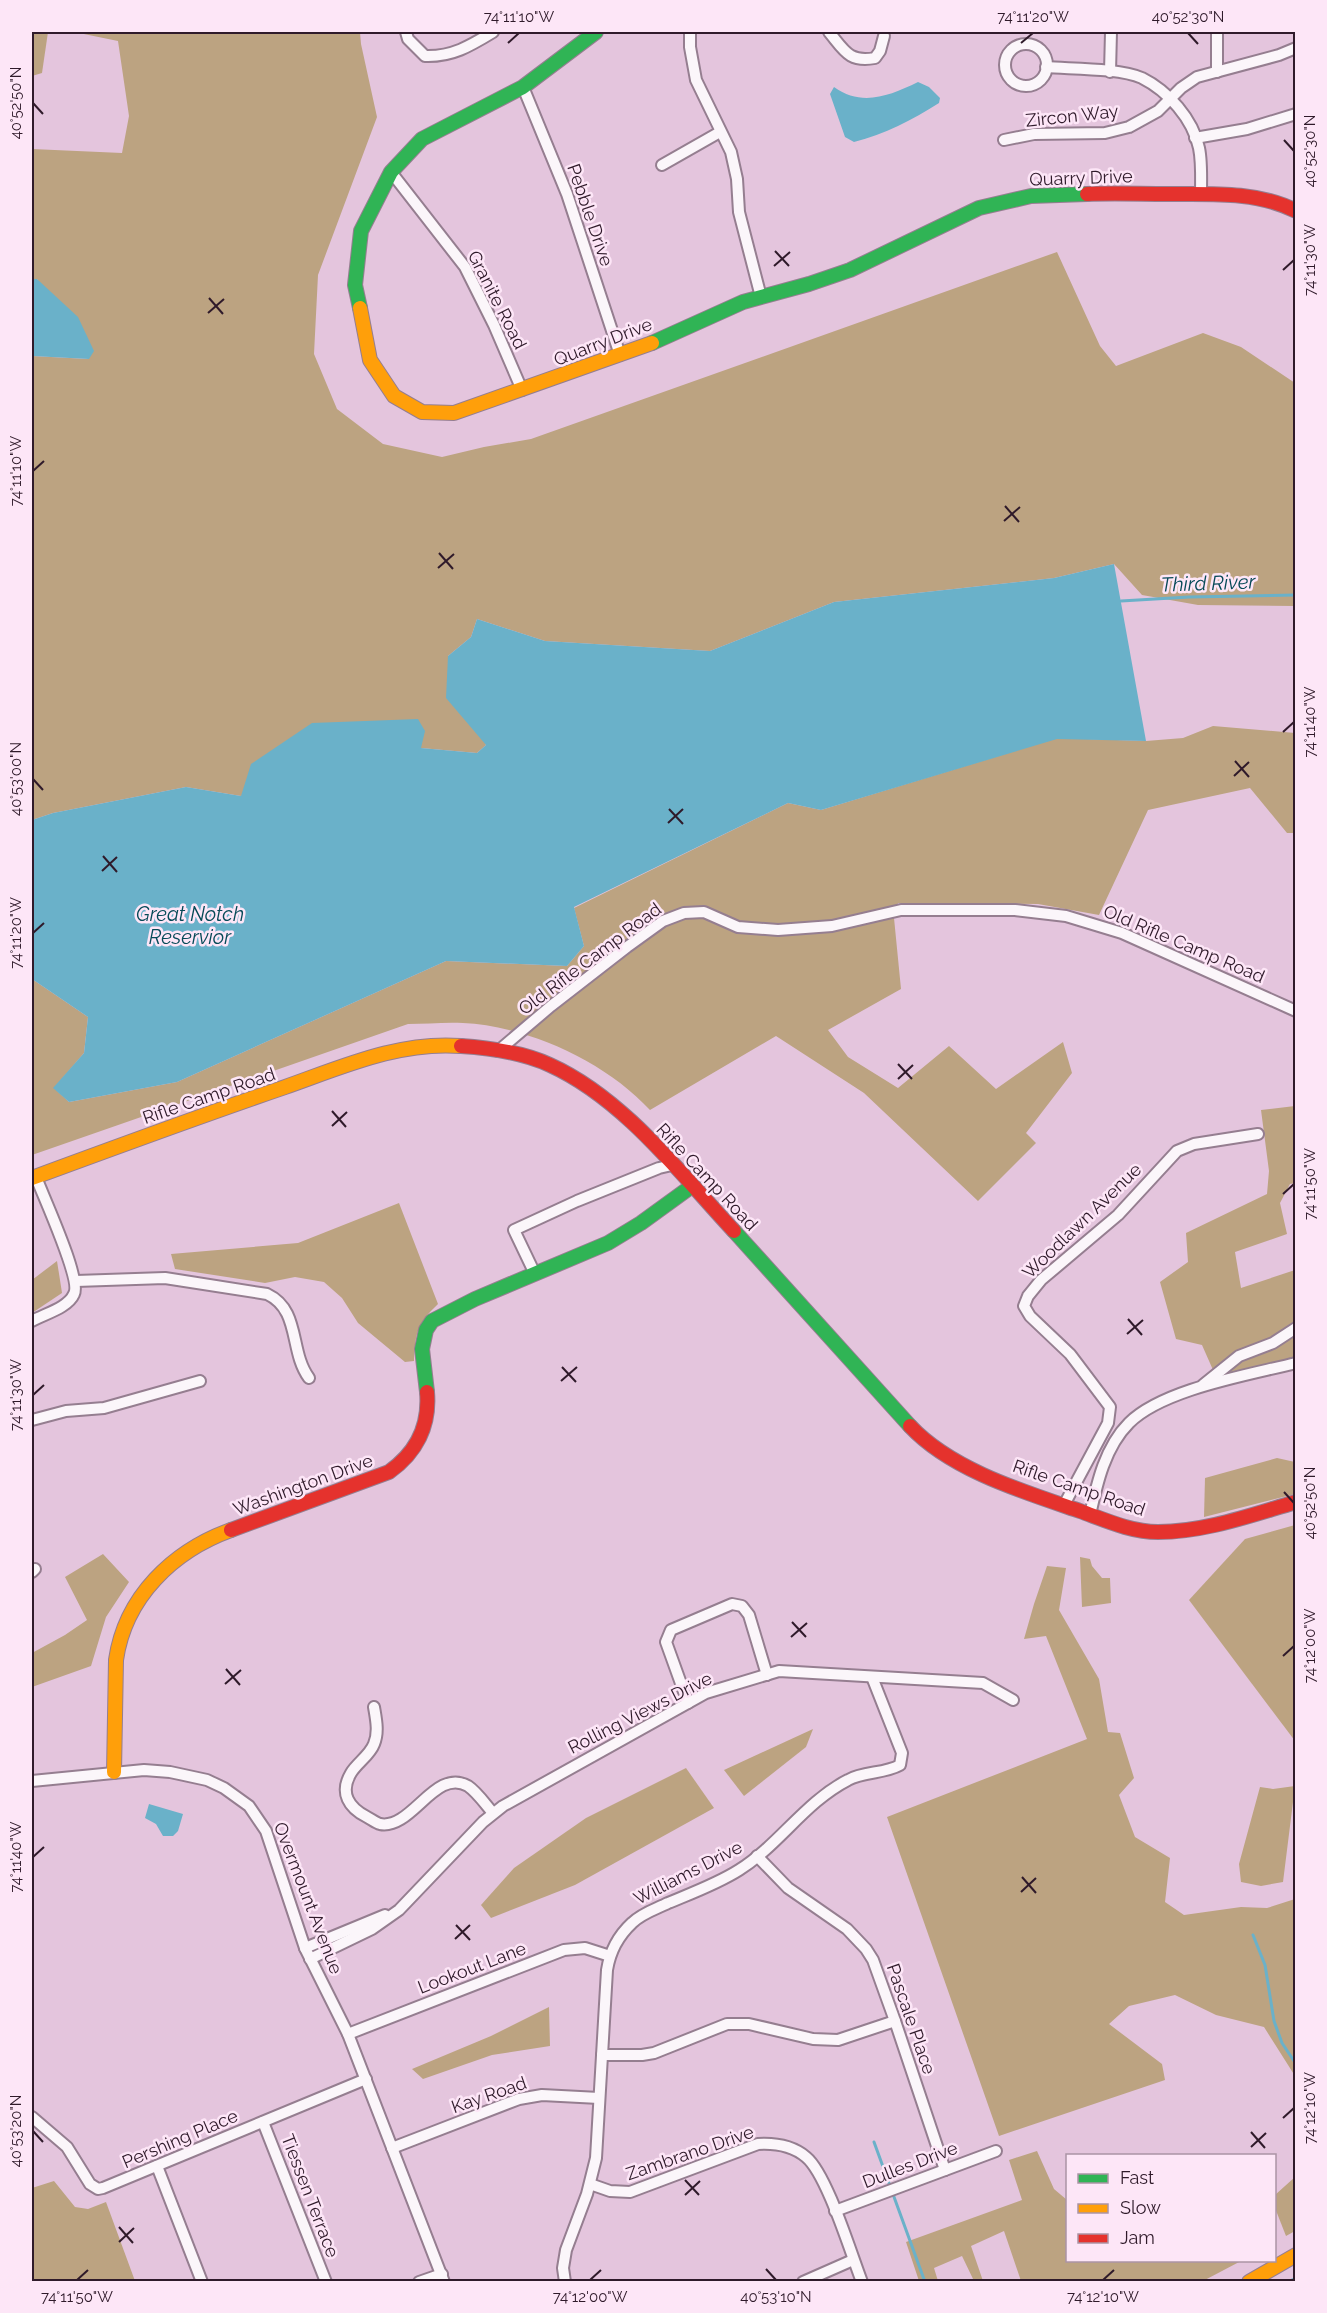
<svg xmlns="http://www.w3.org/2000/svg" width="1327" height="2313" font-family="Raleway,sans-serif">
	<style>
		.forest { fill: #bca381 }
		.water { fill: #6ab1c9 }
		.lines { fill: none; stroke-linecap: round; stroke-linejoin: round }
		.stream { stroke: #6ab1c9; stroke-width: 3 }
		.street-casing { stroke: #957e90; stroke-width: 14 }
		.fast-casing { stroke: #957e90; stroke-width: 16 }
		.slow-casing { stroke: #957e90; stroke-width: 16 }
		.jam-casing { stroke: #957e90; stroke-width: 16 }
		.street { stroke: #fbf6fa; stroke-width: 10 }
		.fast { stroke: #30b455; stroke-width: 14 }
		.slow { stroke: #ff9f0a; stroke-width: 14 }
		.jam { stroke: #e5322d; stroke-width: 14 }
		.ticks { fill: none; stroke: #2f1a2a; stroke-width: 2 }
		.labels { text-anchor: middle; stroke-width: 5; stroke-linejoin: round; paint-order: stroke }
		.street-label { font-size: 18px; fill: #2f1a2a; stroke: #fde6f7 }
		.water-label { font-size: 20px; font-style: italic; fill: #054957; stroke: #fde6f7 }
		.neatline { fill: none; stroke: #2f1a2a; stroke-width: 2 }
		.ticks-label { font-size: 15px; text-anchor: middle; fill: #2f1a2a }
	</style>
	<rect width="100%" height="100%" fill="#e4c5dd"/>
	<g class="forest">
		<path d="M32 32H48L42 73 32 76Z"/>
		<path d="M74 32H360L361 44 377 117 318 275 314 354 337 409 383 444 442 457 484 447 531 439 1057 252 1100 346 1116 366 1203 333 1241 347 1295 383V606L1198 605 1142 595 1114 564 1054 578 834 602 710 651 545 641 477 619 471 637 448 656 486 745 477 753 421 748 241 796 186 787 53 813 32 820V356L88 359 37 279H32V149L122 153 129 116 118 41Z"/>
		<path d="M1213 726 1295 733V833H1287L1250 788 1148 810 1099 915 1038 904 898 903 894 918 901 989 828 1030 848 1057 898 1088 949 1046 996 1089 1063 1042 1072 1073 1026 1133 1036 1143 978 1201 864 1093 776 1036 650 1110C606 1062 528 1026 463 1023 445 1022 426 1024 408 1024L32 1155V979L88 1017 84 1053 54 1088 69 1102 177 1082 446 961 567 966 584 946 574 908 788 803 821 810 1057 738 1146 741 1183 738Z"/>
		<path d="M1295 1106V1183L1290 1184 1280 1203 1287 1234 1235 1252 1241 1288 1295 1270V1359L1217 1379 1202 1345 1176 1339 1160 1282 1188 1262 1186 1233 1267 1194 1269 1171 1261 1110Z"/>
		<path d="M399 1203 438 1304C417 1324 415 1333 414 1361L405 1362 358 1323 342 1298 324 1282 295 1277 265 1283 175 1269 171 1254 298 1243Z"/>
		<path d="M57 1261 62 1293 32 1313V1280Z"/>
		<path d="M1277 1458 1295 1462V1494L1204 1517 1205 1478Z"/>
		<path d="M1295 1525H1296L1295 1741 1189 1600 1245 1539Z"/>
		<path d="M103 1554 129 1582 106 1617 91 1666 32 1687V1653L65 1635 87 1620 65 1577Z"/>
		<path d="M1080 1557 1090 1559 1092 1566 1102 1578H1110L1111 1603 1082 1607Z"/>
		<path d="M1047 1566 1066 1568 1059 1610 1099 1679 1108 1732 1120 1733 1134 1778 1119 1795 1135 1837 1170 1858 1165 1902 1184 1915 1241 1907 1267 1908 1295 1899V2076L1264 2027 1216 2015 1175 1995 1129 2006 1109 2024 1162 2064 1165 2080 999 2136 887 1817 1087 1739 1046 1636 1024 1639 1034 1604Z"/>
		<path d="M813 1729 806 1747 744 1796 724 1770Z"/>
		<path d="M686 1768 714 1808 575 1885 491 1918 481 1905 514 1868 586 1818Z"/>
		<path d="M1295 1786 1283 1882 1261 1886 1241 1882 1239 1864 1260 1787 1273 1789Z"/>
		<path d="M549 2007 550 2046 492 2055 423 2079 412 2069 491 2036Z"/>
		<path d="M1037 2151 1054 2189 1067 2200 1068 2260 1241 2261 1203 2281H1021L1004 2231 971 2246 983 2281H974L962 2256 934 2268 938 2281H919L906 2242 1022 2200 1009 2160Z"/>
		<path d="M1295 2177V2231L1286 2236 1275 2208V2195Z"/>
		<path d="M54 2181 75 2207 88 2209 106 2202 135 2281H32V2188Z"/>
	</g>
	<g class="water">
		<path d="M918 82 929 87 940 98 939 103C912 120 885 134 854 142L845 137 830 94 834 87C862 107 889 96 918 82Z"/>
		<path d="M32 279H37L78 317 94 351 89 359 32 356Z"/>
		<path d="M1114 564 1146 741 1057 739 821 810 788 803 574 907 584 946 567 966 446 961 177 1082 69 1102 53 1088 84 1053 88 1017 32 979V820L53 813 186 787 241 796 251 764 312 723 418 719 425 731 421 748 477 753 486 745 446 698 448 656 471 637 477 619 545 641 710 651 834 602 1054 578Z"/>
		<path d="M149 1804 183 1814 178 1831 173 1836H163L156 1824 145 1818Z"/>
	</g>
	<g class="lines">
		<g class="stream">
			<path d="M1121 601 1189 597 1296 595"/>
			<path d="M1253 1935 1265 1965 1274 2021 1282 2043 1296 2064"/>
			<path d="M874 2142 925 2282"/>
			<path d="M1288 2282 1296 2278"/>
		</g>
		<g class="street-casing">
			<g id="street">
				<path d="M406 32 408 39 425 56C452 57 470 46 493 32"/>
				<path d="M690 32V47L696 80 731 152 737 179 739 212 761 297"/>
				<path d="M829 32C844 50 849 63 875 58L880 51 884 36"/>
				<circle cx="1026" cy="65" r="21"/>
				<path d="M1046 67C1072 69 1120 68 1142 78 1168 91 1193 119 1199 148 1202 162 1201 179 1201 194"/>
				<path d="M1110 72 1111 32"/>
				<path d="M1217 72V32"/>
				<path d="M523 87 567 194 620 355"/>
				<path d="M1195 138 1247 129 1296 114"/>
				<path d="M1004 140 1034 134 1105 133 1129 127 1158 111 1181 88 1197 77 1279 55 1296 48"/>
				<path d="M662 165 720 132"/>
				<path d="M391 172 465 267 494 325 522 390"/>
				<path d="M498 1051 551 1006 627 947 663 921 684 913 704 912 738 927 778 930 832 926 901 910H1015L1066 916 1122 933 1296 1011"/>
				<path d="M535 1274 514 1230 577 1201 659 1168 672 1165"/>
				<path d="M76 1281 165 1278 267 1294C301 1310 289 1351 309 1378"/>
				<path d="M32 1321C44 1314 68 1308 74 1294 82 1280 43 1196 36 1177"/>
				<path d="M1203 1385 1239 1356 1273 1343 1296 1328"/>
				<path d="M32 1420 66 1411 104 1408 200 1381"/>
				<path d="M1064 1505 1108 1423 1110 1407 1070 1354 1030 1316 1024 1306 1028 1296 1041 1280 1118 1215 1177 1151 1194 1144 1258 1134"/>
				<path d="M1090 1515C1097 1483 1105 1447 1129 1423 1163 1389 1249 1375 1296 1363"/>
				<path d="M32 1572 35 1569"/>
				<path d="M688 1703 666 1642 671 1630 732 1604 742 1606 749 1615 767 1675"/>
				<path d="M374 1707C376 1719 379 1732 374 1744 370 1755 357 1763 351 1773 339 1793 349 1808 367 1817 371 1819 376 1823 380 1824 412 1830 435 1767 468 1786 477 1792 486 1805 493 1813"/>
				<path d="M32 1781 144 1770 170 1772 207 1780 224 1788 249 1806 266 1831 305 1948 348 2034 444 2282"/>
				<path d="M757 1856 788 1888 847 1929 866 1949 873 1960 895 2021 945 2170"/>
				<path d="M305 1948 385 1915"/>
				<path d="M310 1959 372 1929 399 1910 483 1822 503 1806 706 1693 779 1671 983 1683 1013 1700"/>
				<path d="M348 2034 564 1950 585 1948 610 1956"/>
				<path d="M602 2055H642L654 2053 727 2024H749L813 2039 838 2040 895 2021"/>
				<path d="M32 2117 67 2147 90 2184 98 2189 103 2188 366 2079"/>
				<path d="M263 2122 326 2282"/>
				<path d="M392 2148 519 2099 542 2095 599 2098"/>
				<path d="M157 2166 202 2282"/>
				<path d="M590 2184 610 2191 630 2192 758 2144C775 2143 793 2146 806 2157 827 2174 851 2254 862 2282"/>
				<path d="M835 2211 996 2151"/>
				<path d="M419 2282 442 2274"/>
				<path d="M565 2282 563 2268 566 2250 587 2194 596 2158 607 1970C610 1951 618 1936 632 1923 642 1913 656 1909 668 1903 692 1893 717 1884 739 1870 779 1845 805 1802 848 1780 864 1771 884 1774 900 1765L902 1753 872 1677"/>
				<path d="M803 2282 853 2260"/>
			</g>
		</g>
		<g class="fast-casing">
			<g id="fast">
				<path d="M360 308 355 285 361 231 391 172 422 139 523 87 596 32"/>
				<path d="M652 343 743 302 809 284 850 270 979 208 1031 196 1087 194"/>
				<path d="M734 1231 910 1426"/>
				<path d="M427 1392 422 1349 426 1330 432 1321 475 1299 608 1243 641 1223 692 1186"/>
			</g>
		</g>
		<g class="slow-casing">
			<g id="slow">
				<path d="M360 308 370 360 394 396 422 412 454 413 652 343"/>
				<path d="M32 1178C116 1147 200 1116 285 1087 342 1067 399 1041 461 1046"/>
				<path d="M114 1772 116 1660C125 1597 173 1551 231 1530"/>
				<path d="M1249 2282 1296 2255"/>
			</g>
		</g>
		<g class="jam-casing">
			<g id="jam">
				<path d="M1087 194C1114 193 1141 194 1167 194 1210 194 1257 191 1296 211"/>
				<path d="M461 1046C491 1048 522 1052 550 1065 623 1098 680 1173 734 1231"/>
				<path d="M910 1426C951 1470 1024 1492 1080 1511 1105 1520 1131 1532 1158 1532 1205 1532 1251 1515 1296 1502"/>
				<path d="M231 1530 389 1472C416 1453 430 1426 427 1392"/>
			</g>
		</g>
		<use href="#street" class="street"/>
		<use href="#fast" class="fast"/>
		<use href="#slow" class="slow"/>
		<use href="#jam" class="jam"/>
	</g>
	<path class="ticks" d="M1188 33 1198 44M508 43 519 33M1021 43 1033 33M33 103 43 114M1284 140 1294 151M775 251 789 266M774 266 790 252M1283 270 1294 260M209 298 223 314M208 313 224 299M33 471 44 461M1005 506 1019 522M1004 521 1020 507M439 553 453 569M438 568 454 554M1283 732 1294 722M1235 761 1249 777M1234 776 1249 762M33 779 43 790M669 809 683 824M668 823 683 809M103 856 117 872M102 871 117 857M33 933 44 923M898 1064 912 1079M898 1079 913 1065M332 1111 346 1127M332 1126 347 1112M1283 1194 1294 1184M1128 1319 1142 1335M1127 1334 1143 1320M562 1367 576 1382M561 1381 577 1367M33 1395 44 1385M1284 1492 1294 1503M792 1622 806 1637M791 1637 807 1623M1283 1656 1294 1646M226 1669 240 1685M225 1684 241 1670M33 1857 44 1847M1022 1877 1036 1893M1021 1892 1036 1878M456 1925 470 1940M455 1939 470 1925M1283 2118 1294 2108M33 2131 43 2142M1251 2132 1265 2148M1251 2147 1266 2133M685 2180 699 2195M685 2195 700 2181M119 2227 133 2243M119 2242 134 2228M766 2269 776 2280M77 2280 88 2270M590 2280 601 2270M1103 2280 1114 2270"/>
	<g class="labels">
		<g class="street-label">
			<text transform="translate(1072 116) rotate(-6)" y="6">Zircon Way</text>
			<text transform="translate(1081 178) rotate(-2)" y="6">Quarry Drive</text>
			<text transform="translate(590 215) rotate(71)" y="6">Pebble Drive</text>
			<text transform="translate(497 300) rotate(63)" y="6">Granite Road</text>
			<text transform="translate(603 342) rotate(-21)" y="6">Quarry Drive</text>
			<text transform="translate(1184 944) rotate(23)" y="6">Old Rifle Camp Road</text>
			<text transform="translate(590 959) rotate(-37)" y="6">Old Rifle Camp Road</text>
			<text transform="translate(209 1096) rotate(-19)" y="6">Rifle Camp Road</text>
			<text transform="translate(707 1177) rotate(47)" y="6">Rifle Camp Road</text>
			<text transform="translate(1082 1221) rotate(-44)" y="6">Woodlawn Avenue</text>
			<text transform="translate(303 1485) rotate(-20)" y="6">Washington Drive</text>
			<text transform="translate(1079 1488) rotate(19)" y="6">Rifle Camp Road</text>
			<text transform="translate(640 1713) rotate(-27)" y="6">Rolling Views Drive</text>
			<text transform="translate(688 1873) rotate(-27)" y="6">Williams Drive</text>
			<text transform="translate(308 1898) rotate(69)" y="6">Overmount Avenue</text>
			<text transform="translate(472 1968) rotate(-21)" y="6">Lookout Lane</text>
			<text transform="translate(911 2019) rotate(71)" y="6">Pascale Place</text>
			<text transform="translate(489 2095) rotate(-19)" y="6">Kay Road</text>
			<text transform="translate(180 2139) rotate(-23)" y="6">Pershing Place</text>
			<text transform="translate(690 2153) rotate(-19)" y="6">Zambrano Drive</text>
			<text transform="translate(910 2165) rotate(-21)" y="6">Dulles Drive</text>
			<text transform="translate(310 2196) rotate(69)" y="6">Tiessen Terrace</text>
		</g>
		<g class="water-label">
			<text transform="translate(1208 583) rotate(-2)" y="7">Third River</text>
			<text x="190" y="921">Great Notch<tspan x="190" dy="23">Reservior</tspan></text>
		</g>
	</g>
	<rect width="1327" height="2313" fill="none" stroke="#fde6f7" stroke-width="66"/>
	<rect x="1066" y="2154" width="210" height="108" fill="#fde6f7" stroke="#ab94a5" stroke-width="1.5"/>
	<rect x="1078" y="2174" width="30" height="9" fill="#30b455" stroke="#ab94a5" stroke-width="1.5"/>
	<text x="1120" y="2184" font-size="18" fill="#2f1a2a">Fast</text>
	<rect x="1078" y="2204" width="30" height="9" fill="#ff9f0a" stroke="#ab94a5" stroke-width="1.5"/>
	<text x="1120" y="2214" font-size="18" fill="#2f1a2a">Slow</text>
	<rect x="1078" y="2234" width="30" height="9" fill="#e5322d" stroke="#ab94a5" stroke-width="1.5"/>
	<text x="1120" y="2244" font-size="18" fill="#2f1a2a">Jam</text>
	<rect x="33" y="33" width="1261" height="2247" class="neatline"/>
	<g class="ticks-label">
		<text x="519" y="22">74°11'10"W</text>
		<text x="1033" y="22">74°11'20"W</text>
		<text x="1188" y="22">40°52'30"N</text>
		<text transform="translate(16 103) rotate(-90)" y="5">40°52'50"N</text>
		<text transform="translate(1310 151) rotate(-90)" y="5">40°52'30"N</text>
		<text transform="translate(1310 260) rotate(-90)" y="5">74°11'30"W</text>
		<text transform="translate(16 471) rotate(-90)" y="5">74°11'10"W</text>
		<text transform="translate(1310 722) rotate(-90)" y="5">74°11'40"W</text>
		<text transform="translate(16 779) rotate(-90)" y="5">40°53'00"N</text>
		<text transform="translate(16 933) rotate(-90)" y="5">74°11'20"W</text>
		<text transform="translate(1310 1184) rotate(-90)" y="5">74°11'50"W</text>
		<text transform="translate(16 1395) rotate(-90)" y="5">74°11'30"W</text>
		<text transform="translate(1310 1503) rotate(-90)" y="5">40°52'50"N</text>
		<text transform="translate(1310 1646) rotate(-90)" y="5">74°12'00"W</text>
		<text transform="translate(16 1857) rotate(-90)" y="5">74°11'40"W</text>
		<text transform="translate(1310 2108) rotate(-90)" y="5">74°12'10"W</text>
		<text transform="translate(16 2131) rotate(-90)" y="5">40°53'20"N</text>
		<text x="77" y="2302">74°11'50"W</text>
		<text x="590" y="2302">74°12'00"W</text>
		<text x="776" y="2302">40°53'10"N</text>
		<text x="1103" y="2302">74°12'10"W</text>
	</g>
</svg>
